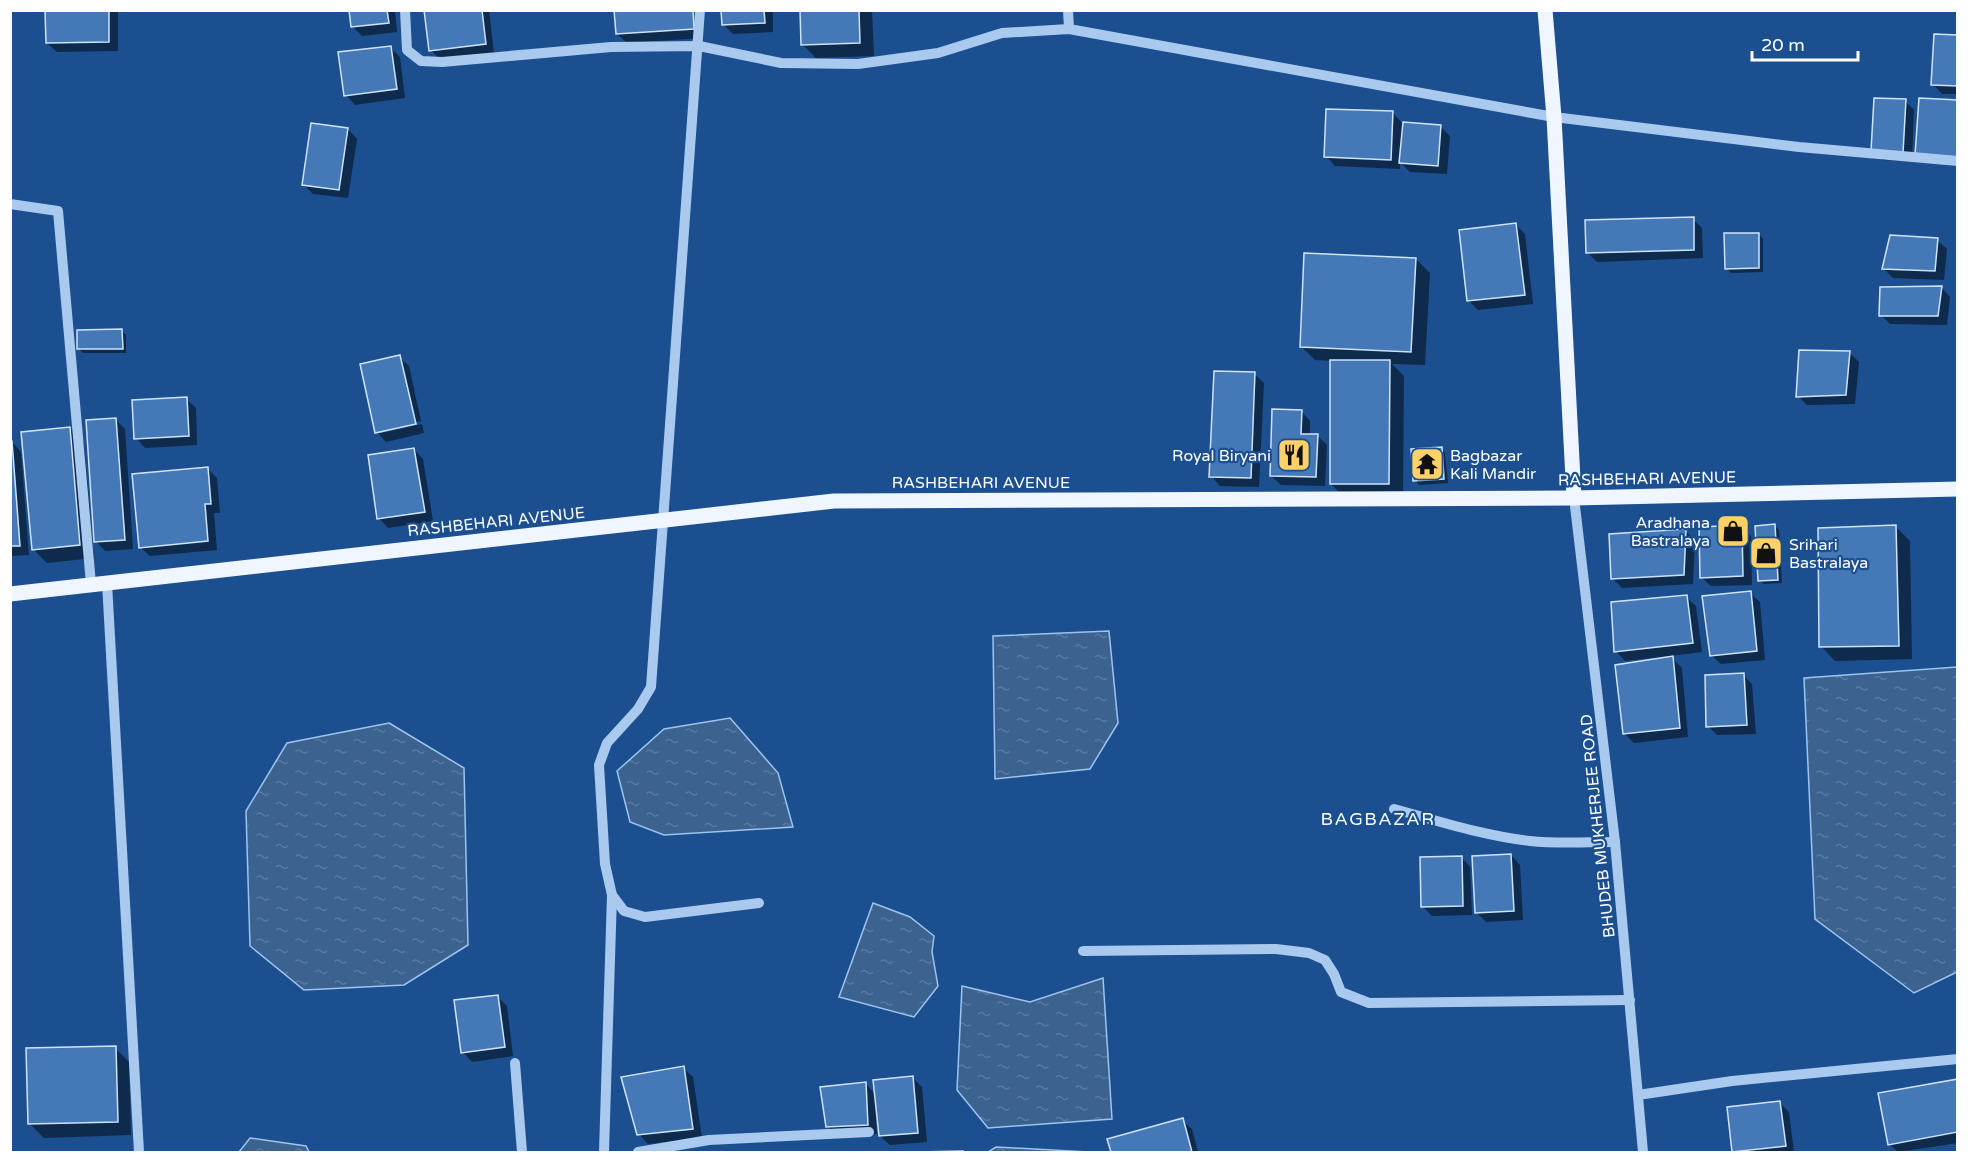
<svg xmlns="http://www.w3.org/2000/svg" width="1968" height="1163" font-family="'Varela Round',sans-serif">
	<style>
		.water { fill: url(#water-ripples); stroke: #9cc4f0; stroke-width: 1.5 }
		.shadow { fill: #0007 }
		.building { fill: #4478b7; stroke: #cfe3fa; stroke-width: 1.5 }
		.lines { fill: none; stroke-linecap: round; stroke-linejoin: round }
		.minor { stroke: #a9c9ee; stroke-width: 10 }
		.major { stroke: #f0f6ff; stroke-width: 15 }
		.labels { text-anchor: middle; stroke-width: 4.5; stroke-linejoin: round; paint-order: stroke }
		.poi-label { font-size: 16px; fill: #fff; stroke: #1b4f8f; text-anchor: end }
		.street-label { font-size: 16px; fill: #fff; stroke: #1b4f8f }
		.neighbourhood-label { font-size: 18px; letter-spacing: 1.5px; fill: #fff; stroke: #1b4f8f }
	</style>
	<defs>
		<pattern id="water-ripples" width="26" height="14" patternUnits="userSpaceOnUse" patternTransform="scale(1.5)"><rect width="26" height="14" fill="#3c6290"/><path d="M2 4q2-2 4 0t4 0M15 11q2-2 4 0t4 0" fill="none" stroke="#597aa1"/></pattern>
	</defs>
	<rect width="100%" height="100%" fill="#1b4f8f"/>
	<g class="water">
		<path d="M1109 631 1118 723 1090 769 995 779 993 636Z"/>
		<path d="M1957 667V972L1914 993 1815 919 1804 678Z"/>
		<path d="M730 718 778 773 793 827 664 835 630 822 617 771 664 729Z"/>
		<path d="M389 723 464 768 468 945 404 985 304 990 250 946 246 811 287 743Z"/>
		<path d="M873 903 910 917 934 936 932 952 938 986 914 1017 839 997Z"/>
		<path d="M1103 978 1112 1119 988 1128 957 1090 962 986 1030 1002Z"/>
		<path d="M250 1138 306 1146 309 1152H239Z"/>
		<path d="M996 1147 1089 1152H988Z"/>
	</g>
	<g class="shadow">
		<path d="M47 10H118V51L57 52 47 43Z"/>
		<path d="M350 10H395L397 32 362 36 353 27Z"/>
		<path d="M425 10H489L494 53 440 60 431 50Z"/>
		<path d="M616 10H701L703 38 627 43 617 34Z"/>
		<path d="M722 10H773V32L733 34 723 24Z"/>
		<path d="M801 10H872L874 56 816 58 802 44Z"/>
		<path d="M1958 36V94H1942L1933 84Z"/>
		<path d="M390 47 400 57 405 98 355 105 346 95Z"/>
		<path d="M1905 101 1914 110 1912 161 1882 160 1873 150Z"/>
		<path d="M1393 113 1402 123 1441 127 1450 136 1447 174 1410 172 1400 162V169L1335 166 1326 156Z"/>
		<path d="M348 129 357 139 348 198 313 194 303 184Z"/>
		<path d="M1693 219 1702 228 1703 258 1597 262 1587 252Z"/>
		<path d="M1516 225 1525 234 1533 304 1478 310 1469 301Z"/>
		<path d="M1759 234 1763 239V272L1731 273 1726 268Z"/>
		<path d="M1937 240 1947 249 1944 280 1893 278 1884 269Z"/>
		<path d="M1416 259 1430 273 1425 365 1392 364 1404 376 1403 498H1345L1331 484 1332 361 1315 360 1301 346Z"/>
		<path d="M1941 287 1950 297 1947 325 1890 324 1881 315Z"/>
		<path d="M122 331 126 335V353H83L79 349Z"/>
		<path d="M1850 353 1859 362 1855 404 1807 405 1798 396Z"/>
		<path d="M399 357 409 366 421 421 381 430V433L422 424 424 433 386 442 377 432Z"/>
		<path d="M1254 374 1264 383 1259 487 1220 486 1211 476Z"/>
		<path d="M186 399 196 408 197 445 145 448 136 438Z"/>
		<path d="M1301 411 1310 421V435H1317L1327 445 1325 486 1281 485 1271 476Z"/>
		<path d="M116 420 125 429 133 549 105 551 96 541Z"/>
		<path d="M70 428 84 443 94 558 47 563 33 549Z"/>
		<path d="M12 442 21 452 29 555 10 556Z"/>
		<path d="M414 449 423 459 433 521 388 528 379 518Z"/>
		<path d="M1441 449 1445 453 1448 483 1419 485 1415 481Z"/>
		<path d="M207 468 217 478 220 513H214L217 550 150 556 140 547Z"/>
		<path d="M1775 526 1779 530 1782 583 1764 584 1759 580Z"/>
		<path d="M1741 527 1751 536 1752 585 1711 586 1701 577Z"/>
		<path d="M1896 527 1910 541 1912 659 1835 661 1821 646Z"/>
		<path d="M1685 531 1695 540 1693 584 1622 588 1612 578Z"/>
		<path d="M1750 593 1760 602 1765 660 1721 664 1711 655Z"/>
		<path d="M1686 597 1696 606 1702 652 1670 656 1682 668 1688 737 1634 743 1624 733 1669 659V656L1625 661 1616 651Z"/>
		<path d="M1743 675 1752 684 1756 734 1717 735 1708 726Z"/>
		<path d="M1511 855 1520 865 1523 920 1486 922 1476 912Z"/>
		<path d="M1461 857 1470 867 1472 915 1432 916 1423 907Z"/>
		<path d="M497 996 507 1006 513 1056 472 1062 463 1052Z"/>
		<path d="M115 1048 129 1062 131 1135 44 1138 30 1124Z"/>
		<path d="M683 1068 693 1077 702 1138 648 1144 639 1134Z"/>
		<path d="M912 1077 922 1087 927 1142 890 1145 880 1136 879 1120 876 1121 877 1134 837 1136 828 1127 866 1084 876 1095Z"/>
		<path d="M1958 1081V1143L1898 1152 1889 1144Z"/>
		<path d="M1779 1102 1789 1112 1794 1152H1734Z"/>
		<path d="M1182 1120 1192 1129 1198 1152H1113L1109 1140Z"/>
	</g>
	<g class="building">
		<path d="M45 10H109V42L46 43Z"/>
		<path d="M349 10H387L389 23 351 27Z"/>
		<path d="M424 10H482L486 44 429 51Z"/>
		<path d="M614 10H693L694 29 616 34Z"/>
		<path d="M721 10H764L765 23 722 25Z"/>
		<path d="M800 10H859L860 43 801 45Z"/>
		<path d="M1934 34 1958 35V86L1931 85Z"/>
		<path d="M391 46 397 89 344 96 338 52Z"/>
		<path d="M1874 98 1906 99 1903 153 1871 151Z"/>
		<path d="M1919 98 1958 100V157L1915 155Z"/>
		<path d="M1326 109 1393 111 1391 160 1324 157Z"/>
		<path d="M1403 122 1441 125 1438 166 1399 163Z"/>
		<path d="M311 123 348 128 339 190 302 185Z"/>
		<path d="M1694 217V250L1586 253 1585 220Z"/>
		<path d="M1516 223 1525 295 1467 301 1459 230Z"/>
		<path d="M1724 233H1759V268L1725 269Z"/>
		<path d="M1890 235 1938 238 1935 271 1882 269Z"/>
		<path d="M1304 253 1416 258 1411 352 1300 347Z"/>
		<path d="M1942 286 1938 316H1879L1880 287Z"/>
		<path d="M122 329 123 349H77V330Z"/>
		<path d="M1799 350 1850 351 1846 395 1796 397Z"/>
		<path d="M400 355 416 424 375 433 360 364Z"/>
		<path d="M1330 360H1390L1389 484H1330Z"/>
		<path d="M1214 371 1255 372 1251 478 1209 477Z"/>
		<path d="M187 397 189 436 134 439 132 400Z"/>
		<path d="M1272 409 1302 410 1301 434H1318L1316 477 1270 476Z"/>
		<path d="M116 418 125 540 94 542 86 420Z"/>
		<path d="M70 427 80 545 32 550 21 432Z"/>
		<path d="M10 441H12L20 546H10Z"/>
		<path d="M1442 447 1444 479 1413 481 1411 449Z"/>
		<path d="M414 448 425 512 377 519 368 455Z"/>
		<path d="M208 467 211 504H205L208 541 139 548 132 474Z"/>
		<path d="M1775 524 1778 580 1758 581 1755 526Z"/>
		<path d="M1742 525 1743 576 1700 578 1699 527Z"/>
		<path d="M1896 525 1899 646 1819 647 1818 528Z"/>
		<path d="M1686 529 1684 575 1611 579 1609 534Z"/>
		<path d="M1751 591 1757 651 1710 656 1702 596Z"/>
		<path d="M1687 595 1693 643 1614 652 1611 602Z"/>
		<path d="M1673 656 1680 728 1623 734 1615 665Z"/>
		<path d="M1744 673 1747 725 1706 727 1705 675Z"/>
		<path d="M1511 854 1514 911 1475 913 1472 856Z"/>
		<path d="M1462 856 1463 906 1421 907 1420 857Z"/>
		<path d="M498 995 505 1047 461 1053 454 1000Z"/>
		<path d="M116 1046 118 1122 28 1124 26 1048Z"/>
		<path d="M684 1066 693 1129 637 1135 621 1077Z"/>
		<path d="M913 1076 918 1133 879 1136 873 1080Z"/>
		<path d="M1958 1079V1132L1888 1145 1878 1093Z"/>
		<path d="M866 1082 868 1125 826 1127 820 1087Z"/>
		<path d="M1780 1101 1786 1146 1732 1152 1727 1107Z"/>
		<path d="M1183 1118 1192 1152H1111L1107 1139Z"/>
		<path d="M963 1151V1152H917Z"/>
	</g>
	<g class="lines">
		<g class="minor">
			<path d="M405 10 407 50 421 61 442 62 611 47 699 46 781 63 858 64 938 53 1002 33 1069 29 1554 117 1799 147 1958 161"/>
			<path d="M700 10 651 687 638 709 607 743 599 765 605 864 612 895 624 911 645 917 759 903"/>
			<path d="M1068 10 1069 29"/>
			<path d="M10 204 58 211 91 584"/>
			<path d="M1574 498 1615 842 1643 1152"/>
			<path d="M107 583 139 1152"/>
			<path d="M1394 809C1439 821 1484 836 1530 841 1558 844 1587 842 1615 842"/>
			<path d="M1083 951 1276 949 1309 953 1325 960 1334 974 1341 992 1369 1003 1630 1000"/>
			<path d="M515 1063 522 1152"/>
			<path d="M1638 1095 1732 1081 1958 1059"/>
			<path d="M604 1152 612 895"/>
			<path d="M638 1152 709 1140 869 1132"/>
		</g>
		<g class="major">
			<path d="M1545 10 1554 117 1574 498"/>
			<path d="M10 594 834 501 1574 498 1958 489"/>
		</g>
	</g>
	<defs>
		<g id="restaurant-square" transform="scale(1.725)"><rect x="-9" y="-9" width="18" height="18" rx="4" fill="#ffd166" stroke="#1b4f8f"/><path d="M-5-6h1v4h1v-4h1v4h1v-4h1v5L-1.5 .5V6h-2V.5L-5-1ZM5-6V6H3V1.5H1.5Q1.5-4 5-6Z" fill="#111"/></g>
		<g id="temple-square" transform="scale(1.725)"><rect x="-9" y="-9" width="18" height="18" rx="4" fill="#ffd166" stroke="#1b4f8f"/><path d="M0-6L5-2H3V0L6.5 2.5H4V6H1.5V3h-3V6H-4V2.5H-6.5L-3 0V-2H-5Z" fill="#111"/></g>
		<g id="shop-square" transform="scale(1.725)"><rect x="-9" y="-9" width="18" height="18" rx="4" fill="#ffd166" stroke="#1b4f8f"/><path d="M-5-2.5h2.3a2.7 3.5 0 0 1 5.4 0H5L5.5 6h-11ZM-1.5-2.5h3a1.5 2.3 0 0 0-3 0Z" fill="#111"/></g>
	</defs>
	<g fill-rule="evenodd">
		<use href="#restaurant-square" x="1294" y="455"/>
		<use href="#temple-square" x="1427" y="464"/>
		<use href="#shop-square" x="1733" y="531"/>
		<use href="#shop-square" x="1766" y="553"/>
	</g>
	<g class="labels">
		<g class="poi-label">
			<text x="1271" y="461">Royal Biryani</text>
			<text x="1450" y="461" text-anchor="start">Bagbazar<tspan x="1450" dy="18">Kali Mandir</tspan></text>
			<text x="1710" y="528">Aradhana<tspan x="1710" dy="18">Bastralaya</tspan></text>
			<text x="1789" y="550" text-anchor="start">Srihari<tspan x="1789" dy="18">Bastralaya</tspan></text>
		</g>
		<g class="street-label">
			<text transform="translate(1647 478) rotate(-1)" y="6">RASHBEHARI AVENUE</text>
			<text x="981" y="488">RASHBEHARI AVENUE</text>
			<text transform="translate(496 521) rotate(-6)" y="6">RASHBEHARI AVENUE</text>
			<text transform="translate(1597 826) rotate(-96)" y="6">BHUDEB MUKHERJEE ROAD</text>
		</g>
		<g class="neighbourhood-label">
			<text x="1378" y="825">BAGBAZAR</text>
		</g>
	</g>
	<rect width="1968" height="1163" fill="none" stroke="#ffffff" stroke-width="24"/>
	<path d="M1752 51v9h106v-9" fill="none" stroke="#ffffff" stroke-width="3"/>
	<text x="1761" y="51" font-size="18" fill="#ffffff" stroke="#1b4f8f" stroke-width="4.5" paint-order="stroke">20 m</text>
</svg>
